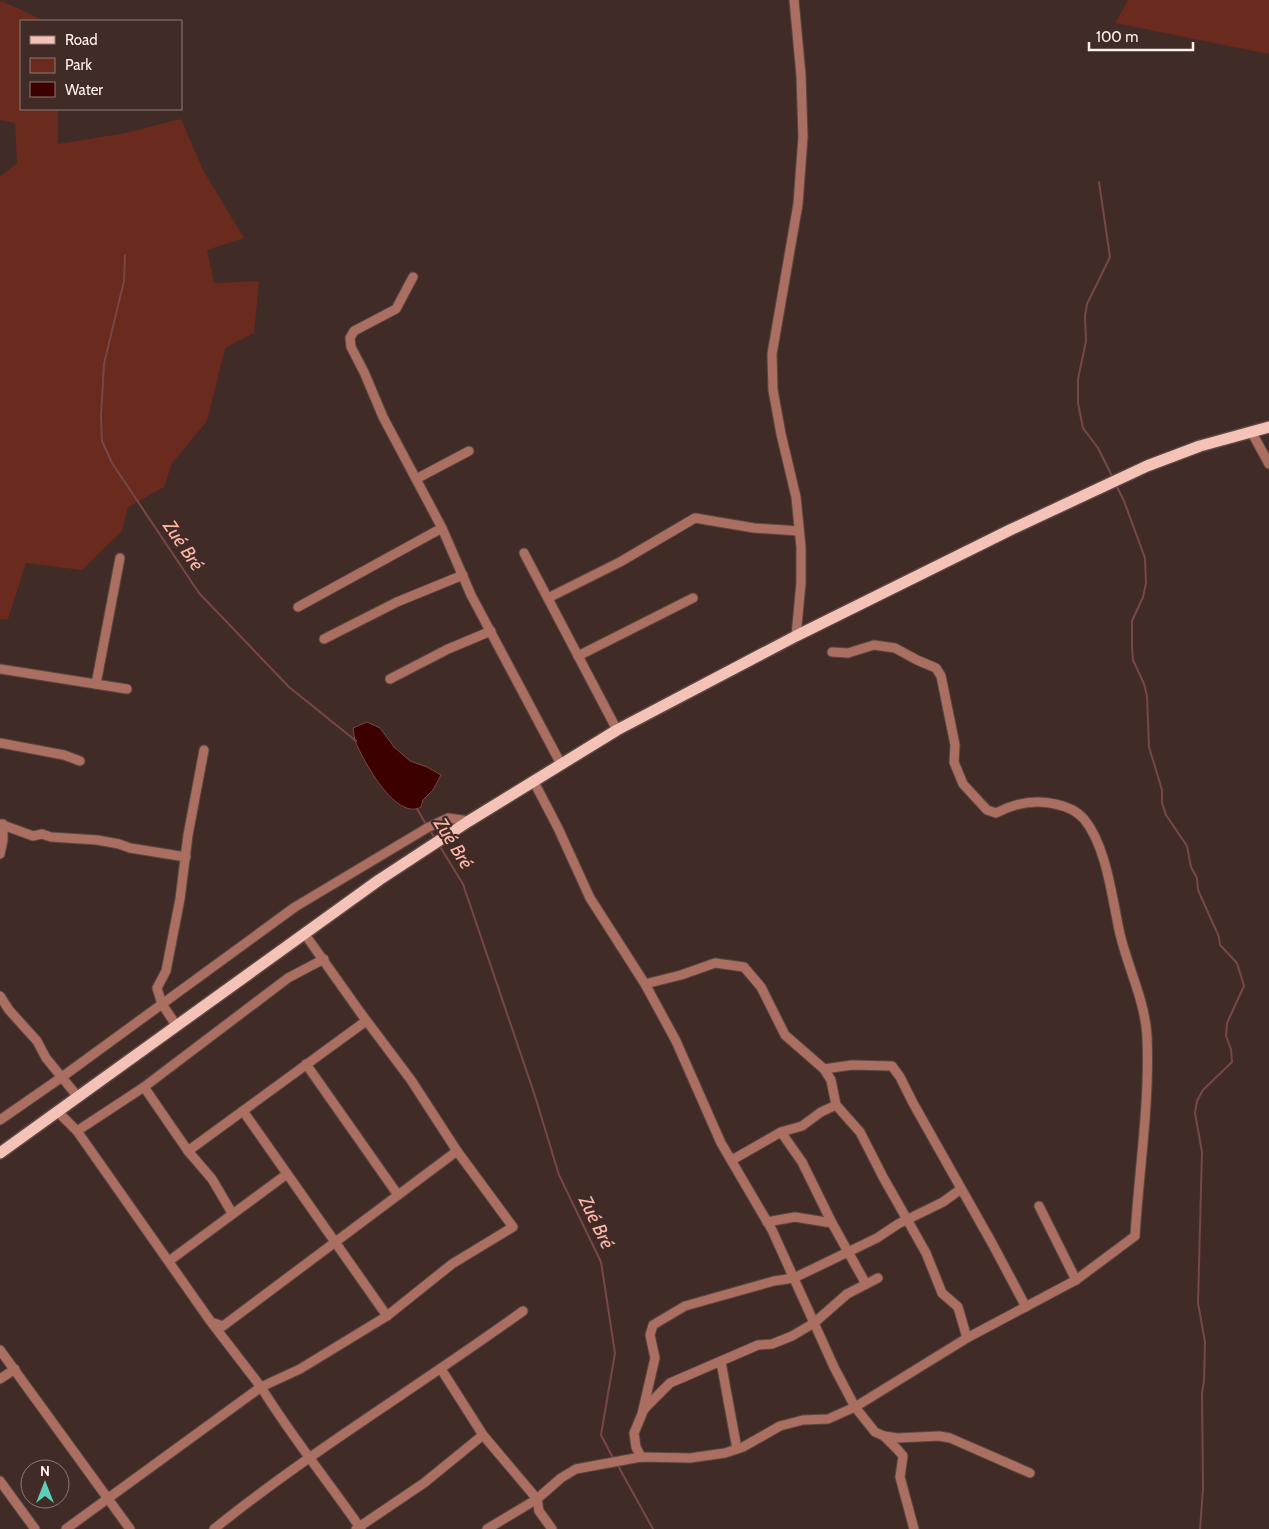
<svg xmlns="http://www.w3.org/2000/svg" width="1269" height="1529" font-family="Cabin,sans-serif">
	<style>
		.green { fill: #6a2a1e }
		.water { fill: #3c0000; stroke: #764847 }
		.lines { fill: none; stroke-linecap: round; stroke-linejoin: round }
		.stream { stroke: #764847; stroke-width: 2 }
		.minor-casing { stroke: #5c4743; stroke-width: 11 }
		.major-casing { stroke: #5c4743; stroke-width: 14 }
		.minor { stroke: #ab6f62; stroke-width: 9 }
		.major { stroke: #f5c2b7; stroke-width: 11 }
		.labels { text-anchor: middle; stroke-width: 4.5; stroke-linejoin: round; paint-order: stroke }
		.water-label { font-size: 19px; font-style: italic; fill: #ffb6a7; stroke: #412b27 }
	</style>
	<rect width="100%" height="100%" fill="#412b27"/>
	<g class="green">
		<path d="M1128 0H1269V54L1115 23Z"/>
		<path d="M0 2H4L45 21H21V109H58V144L126 133 181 119 203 170 244 238 207 250 214 283 259 281 254 333 225 348 207 421 172 463 164 487 128 507 122 531 82 570 26 563 8 619H0V177L17 163 15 123 0 120Z"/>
	</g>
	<path class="water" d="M367 722 380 728 394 747 410 761 427 767 441 775 433 790 423 800 421 807C396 821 364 762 356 743 354 738 354 733 353 728Z"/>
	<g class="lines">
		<g class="stream">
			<path d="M1099 182 1110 257 1087 304 1085 316 1086 341 1078 379V403L1083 428 1098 448 1112 476"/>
			<path d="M125 255 124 281 104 364 101 416 102 441 112 463 199 593 289 687 356 741"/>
			<path d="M1116 485 1124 501 1145 558 1146 583 1143 597 1132 621V647L1133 660 1144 684 1147 696 1149 747 1162 790V803L1166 815 1187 846 1191 867 1197 878 1198 890 1219 937 1220 945 1237 963 1244 986 1227 1023 1226 1036 1231 1049 1232 1062 1203 1090 1197 1101 1195 1113 1202 1152 1198 1303 1205 1342 1204 1381 1202 1393 1203 1489 1200 1529"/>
			<path d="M417 809 427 826"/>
			<path d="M430 830 435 839"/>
			<path d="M439 845 463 884 535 1096 559 1175 601 1262 615 1353 601 1435 614 1460"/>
			<path d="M617 1464 653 1529"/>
		</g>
		<g class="minor-casing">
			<g id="minor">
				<path d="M794 0 801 75 803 137 798 204 772 354 773 390 781 434 796 497 801 547V583L796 636"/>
				<path d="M413 277 396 309 354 331 350 338 351 347 364 372 383 417 442 528 471 595 561 764"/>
				<path d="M1251 431 1269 464"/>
				<path d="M416 479 469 451"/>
				<path d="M524 553 617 730"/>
				<path d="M548 598 620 562 695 518 754 528 799 531"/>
				<path d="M298 607 442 528"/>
				<path d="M324 639 397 602 463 575"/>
				<path d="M578 656 693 598"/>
				<path d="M0 669 127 689"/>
				<path d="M390 679 448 649 491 631"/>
				<path d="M96 684 120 558"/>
				<path d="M0 743 64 755 80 761"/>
				<path d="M534 782 558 828 590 898 645 984 676 1041 721 1143 772 1230 834 1367 855 1407 875 1432 884 1436 897 1438 939 1436 950 1438 1030 1473"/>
				<path d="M0 824 33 836 42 834 51 837 97 840 119 844 130 848 186 857"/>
				<path d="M0 854 3 840V824"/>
				<path d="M304 933 360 1012 411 1080 457 1151"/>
				<path d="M645 984 681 975 715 963 744 967 761 987 785 1035 824 1069 852 1065 892 1066 900 1077 913 1103 993 1245 1026 1307"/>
				<path d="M0 996 9 1010 37 1041 46 1058 78 1097"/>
				<path d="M176 1025 162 1004 157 988 166 971 180 899 188 835 204 750"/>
				<path d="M306 1064 398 1195"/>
				<path d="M824 1069 831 1080 836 1105 860 1132 883 1177 926 1253 942 1293 958 1307 967 1338"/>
				<path d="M144 1087 188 1151 212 1179 232 1213"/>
				<path d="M243 1111 387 1316"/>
				<path d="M58 1112 77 1131 211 1322 261 1387 300 1369 387 1316 452 1264 513 1227 457 1151 223 1326 211 1322"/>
				<path d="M0 1120 62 1077 295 907 427 828 448 818 469 821"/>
				<path d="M77 1131 144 1087 288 978 324 959"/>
				<path d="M781 1132 802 1162 832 1223"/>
				<path d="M188 1151 366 1021"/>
				<path d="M732 1160 781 1132 802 1126 821 1112 836 1105"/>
				<path d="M1039 1206 1076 1280"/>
				<path d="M767 1222 795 1217 832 1223 866 1284"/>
				<path d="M169 1261 287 1174"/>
				<path d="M0 1350 130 1529"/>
				<path d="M721 1362 737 1449"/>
				<path d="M441 1369 483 1435 537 1499 539 1511 552 1529"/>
				<path d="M0 1379 15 1369"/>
				<path d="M643 1411 647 1406 670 1383 758 1345 772 1344 792 1336 814 1323 847 1294 878 1278"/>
				<path d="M884 1436 898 1450 903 1456 900 1477 914 1529"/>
				<path d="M641 1457 636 1447 634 1433 642 1414 655 1358 650 1335 653 1325 685 1306 774 1281 794 1278 877 1238 898 1224 943 1202 961 1189"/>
				<path d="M0 1481 35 1529"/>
				<path d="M66 1529 261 1387C291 1436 328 1481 361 1529"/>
				<path d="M214 1529C312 1450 421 1385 523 1311"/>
				<path d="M356 1529 424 1483 483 1435"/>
				<path d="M487 1529 537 1499 561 1478 576 1469 641 1457 690 1458 725 1453 743 1447 780 1426 803 1420 828 1419 855 1407 967 1338 1076 1280 1135 1236C1139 1170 1150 1102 1147 1036 1145 1001 1128 968 1120 934 1112 899 1107 847 1084 819 1077 811 1065 806 1055 804 1034 799 1015 803 996 813L987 810 963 784 954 762 955 745 951 725 941 676 936 668 917 660 895 648 874 645 848 653 832 652"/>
			</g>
		</g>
		<g class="major-casing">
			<path id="major" d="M0 1153 379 880 469 821 617 730 796 636 1010 530 1147 466 1200 446 1269 427"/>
		</g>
		<use href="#minor" class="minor"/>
		<use href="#major" class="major"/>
	</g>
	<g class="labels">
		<g class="water-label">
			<text transform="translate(184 545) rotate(56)" y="7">Zué Bré</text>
			<text transform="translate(454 843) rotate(58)" y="7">Zué Bré</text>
			<text transform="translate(597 1222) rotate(64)" y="7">Zué Bré</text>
		</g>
	</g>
	<rect x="20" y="20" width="162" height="90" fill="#412b27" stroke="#8d7a76"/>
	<rect x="30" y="36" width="25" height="8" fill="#f5c2b7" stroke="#8d7a76"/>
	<text x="65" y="45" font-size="15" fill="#fff0ed">Road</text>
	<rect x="30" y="58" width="25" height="15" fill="#6a2a1e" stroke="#8d7a76"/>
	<text x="65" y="70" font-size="15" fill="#fff0ed">Park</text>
	<rect x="30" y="82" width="25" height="15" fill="#3c0000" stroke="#8d7a76"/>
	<text x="65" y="95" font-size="15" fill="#fff0ed">Water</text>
	<g transform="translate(45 1484)"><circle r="24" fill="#412b27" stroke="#8d7a76"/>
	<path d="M0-4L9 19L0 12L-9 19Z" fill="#5cceba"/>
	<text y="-8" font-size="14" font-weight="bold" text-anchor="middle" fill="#fff0ed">N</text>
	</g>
	<path d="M1089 42v8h104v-8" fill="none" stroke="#fff0ed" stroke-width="2.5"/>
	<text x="1096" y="42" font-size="15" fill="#fff0ed" stroke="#412b27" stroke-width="4" paint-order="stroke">100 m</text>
</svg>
